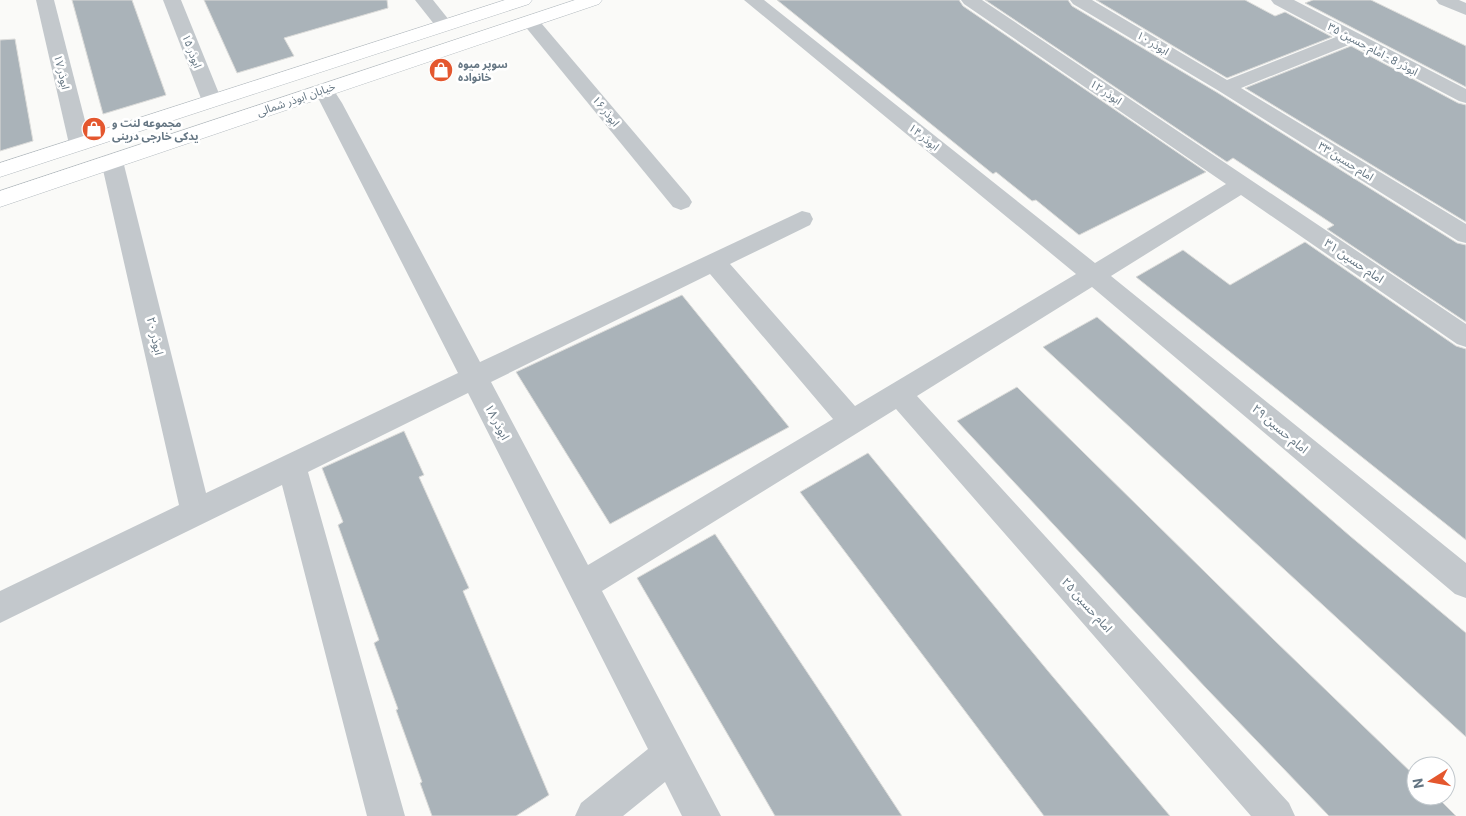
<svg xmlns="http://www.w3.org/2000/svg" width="1466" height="816" font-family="Roboto,'Noto Sans Arabic',sans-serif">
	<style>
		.building { fill: #aab3b9; stroke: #dcdcda }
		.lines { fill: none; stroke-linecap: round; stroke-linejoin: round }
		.secondary-casing { stroke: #b3babf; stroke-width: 1 }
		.street { fill: #c3c8cc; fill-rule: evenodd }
		.secondary { fill: #fff; fill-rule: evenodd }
		.labels { text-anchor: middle; stroke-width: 5; stroke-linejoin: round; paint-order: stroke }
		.far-street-label { font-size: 11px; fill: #657683; stroke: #fff }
		.far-poi-label { font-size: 11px; font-weight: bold; fill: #657683; stroke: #fff; text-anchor: start }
		.street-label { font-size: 12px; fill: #657683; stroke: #fff }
	</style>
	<rect width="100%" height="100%" fill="#fafaf8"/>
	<g class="building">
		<path d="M72 0H132L166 95 103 114Z"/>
		<path d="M204 0H387L388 8 284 38 294 56 237 73Z"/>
		<path d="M777 0H959L963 6 1206 172 1079 235 1036 200 1032 201 996 172 993 174Z"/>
		<path d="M985 0H1068L1072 6 1218 93 1457 243 1466 245V322L1327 229 1334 225 1233 158 1227 162Z"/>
		<path d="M1096 0H1245L1275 16 1285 12 1332 37 1227 78Z"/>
		<path d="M1313 0H1371L1466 46V87L1305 3Z"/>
		<path d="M15 39 33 141 0 151V40Z"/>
		<path d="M1351 46 1458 103 1466 105V222L1245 88Z"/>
		<path d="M1305 242 1456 346 1466 349V540L1136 277 1183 250 1230 285Z"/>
		<path d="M682 295 789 427 610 524 516 372Z"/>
		<path d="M1097 317 1350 536 1466 633V737L1043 347Z"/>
		<path d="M1017 387 1273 639 1416 777V796H1436L1456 816H1329L1206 688 957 421Z"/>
		<path d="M404 431 424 475 419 477 469 588 463 591 549 795 516 816H432L420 783 422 782 396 710 398 709 374 643 379 640 338 525 343 522 322 468Z"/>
		<path d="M868 453 1048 671 1170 816H1044L800 492Z"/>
		<path d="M715 534 833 711 902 816H775L637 578Z"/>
	</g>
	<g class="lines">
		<g class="secondary-casing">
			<g id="secondary">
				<path d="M505 0H532L529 4 0 177V163Z"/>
				<path d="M575 0H602L599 4 0 207V191Z"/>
			</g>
		</g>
		<g class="street">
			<path d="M36 0H54L91 144 87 149 80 151 73 149 69 144Z"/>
			<path d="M163 0H181L222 101 219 105 212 107 205 105 202 101Z"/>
			<path d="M415 0H433L453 25 450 29 444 30 438 29Z"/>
			<path d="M744 0H764L1095 263 1226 184 964 4 961 0H982L1466 324V347L1457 344 1241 195 1111 276 1466 563V598L1455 594 1092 287 917 396 1289 803 1295 816H1251L896 409 602 591 721 816H682L665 782 623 816H575L581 803 648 749 468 393 308 472 405 816H367L282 485 0 623V591L179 505 101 161 104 156 112 154 120 156 123 161 206 493 458 373 314 90 317 86 324 84 331 86 342 103 480 362 802 211 810 213 813 219 810 225 730 264 855 406 1076 274ZM710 274 833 419 588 565 491 382Z"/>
			<path d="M1070 0H1092L1227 80 1336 37 1274 4 1271 0H1294L1466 89V103L1459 101 1351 44 1241 88 1466 224V243L1458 241 1219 91 1073 4Z"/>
			<path d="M1436 0H1459L1466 3V15L1439 4Z"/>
			<path d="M530 16 536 17 689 197 692 202 689 207 681 210 673 207 524 25 521 21 524 17Z"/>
		</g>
		<use href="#secondary" class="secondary"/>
	</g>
	<defs>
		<g id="shop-disc" transform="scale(1.25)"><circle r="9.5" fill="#e4572e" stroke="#fff"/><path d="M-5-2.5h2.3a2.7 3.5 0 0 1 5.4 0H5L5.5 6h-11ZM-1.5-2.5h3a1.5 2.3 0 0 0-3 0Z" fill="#fff"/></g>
	</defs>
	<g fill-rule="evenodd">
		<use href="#shop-disc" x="441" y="70"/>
		<use href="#shop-disc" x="94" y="129"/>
	</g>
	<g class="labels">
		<g class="far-street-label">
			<text transform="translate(1153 43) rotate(31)" y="4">ابوذر ۱۰</text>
			<text transform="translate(1373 49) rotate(28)" y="4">ابوذر 8 - امام حسین ۳۵</text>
			<text transform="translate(192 51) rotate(69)" y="4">ابوذر ۱۵</text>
			<text transform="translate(62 72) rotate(77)" y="4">ابوذر ۱۷</text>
			<text transform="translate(1106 92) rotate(34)" y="4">ابوذر ۱۲</text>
			<text transform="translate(296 99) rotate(-19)" y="4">خیابان ابوذر شمالی</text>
			<text transform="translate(606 111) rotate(51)" y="4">ابوذر ۱۶</text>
			<text transform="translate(924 137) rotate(39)" y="4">ابوذر ۱۴</text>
			<text transform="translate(1346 161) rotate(32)" y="4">امام حسین ۳۳</text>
		</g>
		<g class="far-poi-label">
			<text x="458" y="68">سوپر میوه<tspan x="458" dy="13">خانواده</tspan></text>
			<text x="112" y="127">مجموعه لنت و<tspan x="112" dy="13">یدکی خارجی درینی</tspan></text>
		</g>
		<g class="street-label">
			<text transform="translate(1354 261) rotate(34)" y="4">امام حسین ۳۱</text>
			<text transform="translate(155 336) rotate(77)" y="4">ابوذر ۲۰</text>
			<text transform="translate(497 422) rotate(62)" y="4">ابوذر ۱۸</text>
			<text transform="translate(1280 429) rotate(40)" y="4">امام حسین ۲۹</text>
			<text transform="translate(1087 605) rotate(48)" y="4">امام حسین ۲۵</text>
		</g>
	</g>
	<g transform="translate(1431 781) rotate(259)"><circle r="24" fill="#ffffff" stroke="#c1c8cd"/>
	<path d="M0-4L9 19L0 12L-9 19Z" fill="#e4572e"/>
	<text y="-8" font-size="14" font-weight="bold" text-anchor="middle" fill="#657683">N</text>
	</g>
</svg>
